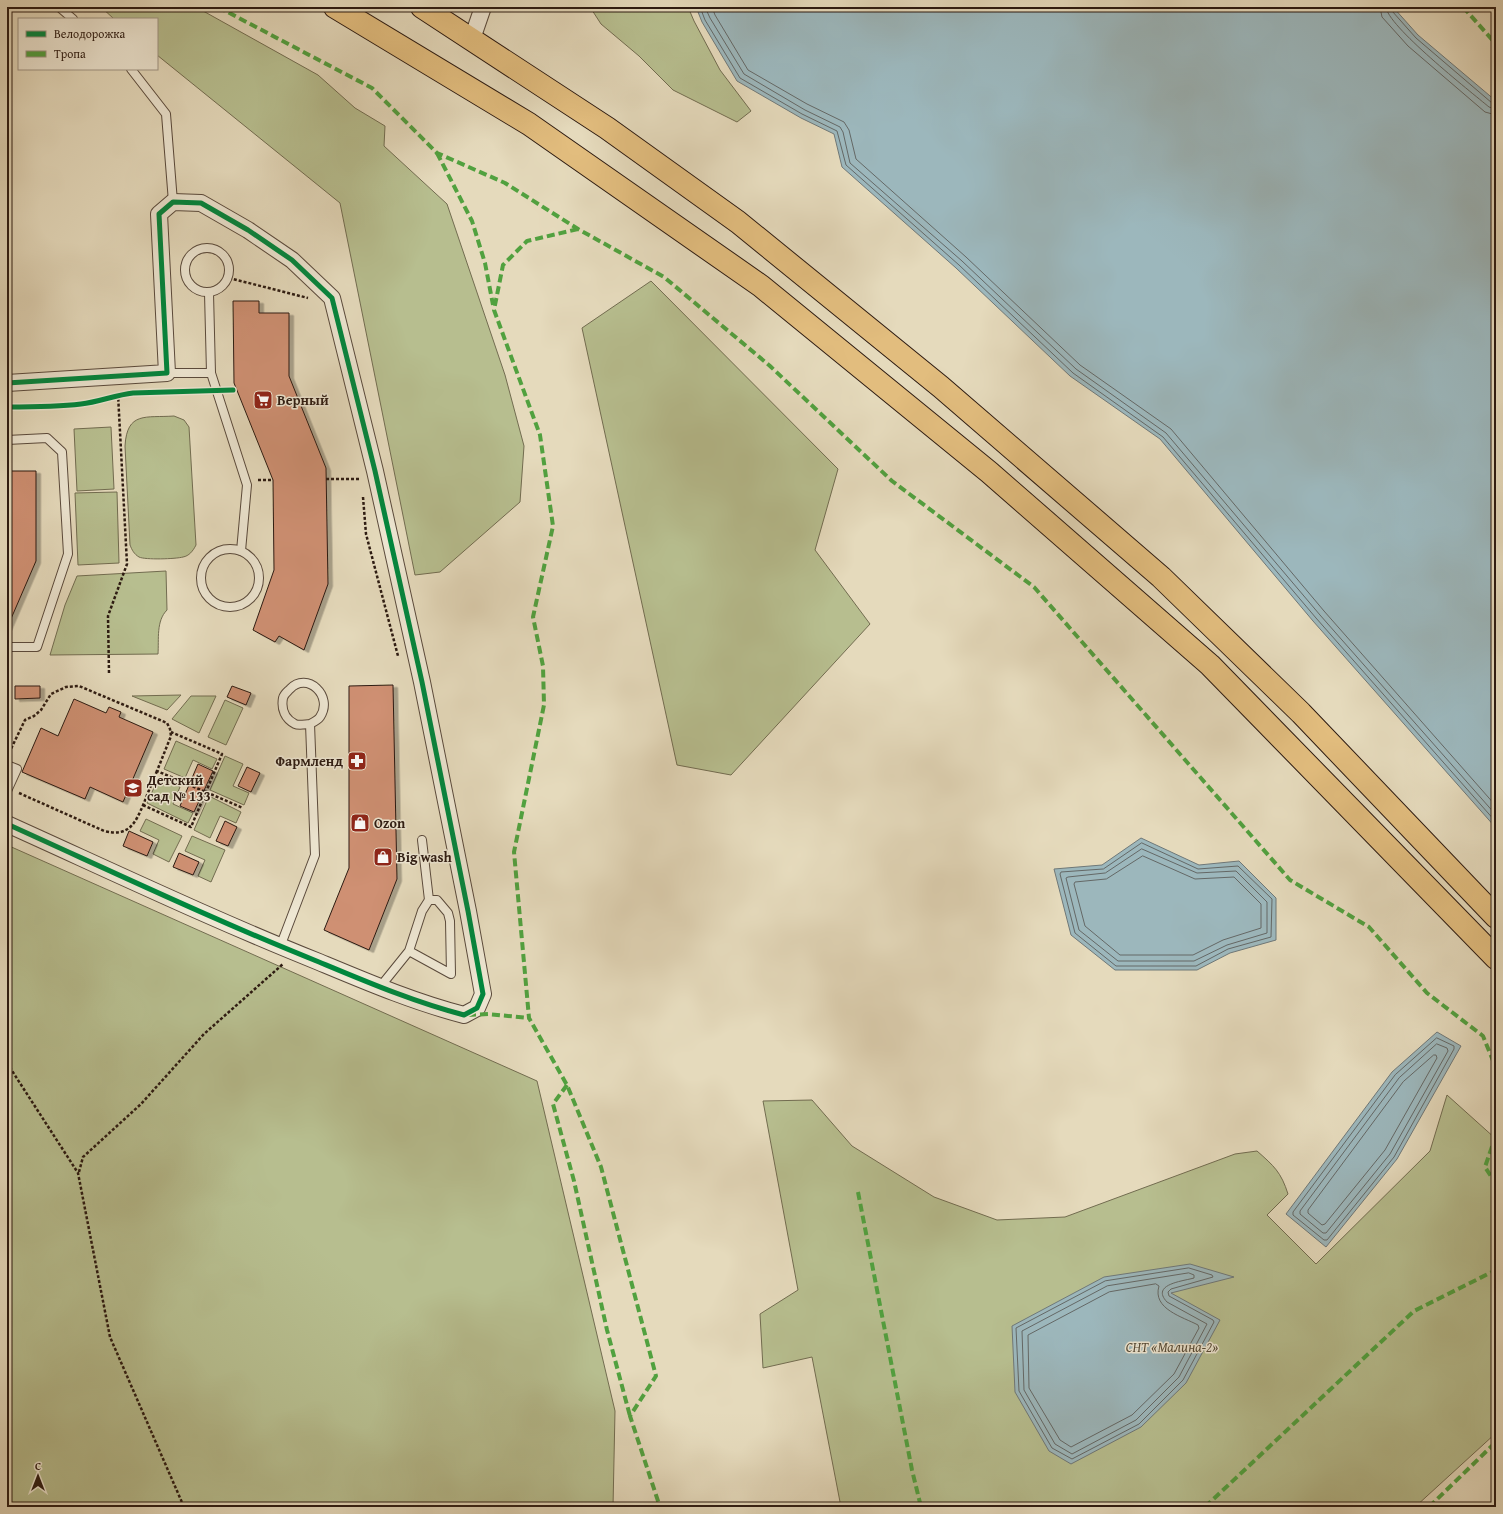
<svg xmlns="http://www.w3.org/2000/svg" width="1503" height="1514" font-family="'Gentium Book Plus',serif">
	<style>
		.green { fill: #b7be8f; stroke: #726c50 }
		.water { fill: #9cb7bc; stroke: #6f7878 }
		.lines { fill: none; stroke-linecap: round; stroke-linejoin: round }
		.shore { stroke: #646866; stroke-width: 1 }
		.building { fill: #cf9073; stroke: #2c1a11; filter: url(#shadow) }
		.service-casing { stroke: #5a4a3c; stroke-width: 10 }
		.minor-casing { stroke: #5a4a3c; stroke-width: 18 }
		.primary-casing { stroke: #2c1a11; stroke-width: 24 }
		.path { stroke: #2c1a11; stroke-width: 2.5; stroke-dasharray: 3 2; stroke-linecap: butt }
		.service { stroke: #eee7d3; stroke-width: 8 }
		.minor { stroke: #eee7d3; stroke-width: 16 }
		.primary { stroke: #e2bd7e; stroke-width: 22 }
		.quiet { stroke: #51a13f; stroke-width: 4; stroke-dasharray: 8 4; stroke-linecap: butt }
		.cycleway-casing { stroke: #eee7d3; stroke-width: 8 }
		.cycleway { stroke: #00873e; stroke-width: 5 }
		.labels { text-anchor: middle; stroke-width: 3; stroke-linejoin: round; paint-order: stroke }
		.poi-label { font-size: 14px; font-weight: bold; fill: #2c1a11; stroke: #eee7d3; text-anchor: start }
		.park-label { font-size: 14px; font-style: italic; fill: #564b37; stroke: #eee7d3 }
	</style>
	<defs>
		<filter id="shadow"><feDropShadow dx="4.5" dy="2.5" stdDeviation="0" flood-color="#0004"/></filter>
	</defs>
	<rect width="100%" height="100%" fill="#e5dabc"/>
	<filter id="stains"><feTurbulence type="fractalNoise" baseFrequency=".005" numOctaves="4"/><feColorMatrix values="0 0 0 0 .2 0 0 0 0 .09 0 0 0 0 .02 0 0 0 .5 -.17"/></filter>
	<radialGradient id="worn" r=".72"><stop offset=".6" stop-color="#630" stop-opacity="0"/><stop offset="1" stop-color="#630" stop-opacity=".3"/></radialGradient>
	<g class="green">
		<path d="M101 7H196L318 75 355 108 385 126 384 146 447 204 505 375 524 446 520 502 440 572 415 575 340 203 157 55V19H114Z"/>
		<path d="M590 7H688L694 21 720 70 751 111 737 122 673 90 639 56 601 24Z"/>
		<path d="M651 281 838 469 815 550 870 624 731 775 677 765 582 328Z"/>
		<path d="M174 416 184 420 189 427 196 545C193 551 189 556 183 557 176 559 145 560 139 557 134 554 132 550 130 545L125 446C127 411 146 418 174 416Z"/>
		<path d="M111 427 114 489 77 491 74 429Z"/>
		<path d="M117 492 119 563 78 565 75 493Z"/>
		<path d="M166 571 167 610C156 621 159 639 158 654L50 655 65 605 77 576Z"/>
		<path d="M181 695 167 710 132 696Z"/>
		<path d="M191 696H216L199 733 172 719Z"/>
		<path d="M225 700 243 708 226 745 208 737Z"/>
		<path d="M176 741 217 759 212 769 193 760 185 778 164 769Z"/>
		<path d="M225 756 243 764 233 786 249 793 244 805 210 790Z"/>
		<path d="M159 777 180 787 173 804 193 813 188 823 147 803Z"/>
		<path d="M209 796 241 812 236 823 220 816 210 838 194 830Z"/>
		<path d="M146 819 182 836 169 862 153 854 159 840 140 831Z"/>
		<path d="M192 836 225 850 211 882 198 876 205 860 185 851Z"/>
		<path d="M7 845 537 1081 615 1411 613 1507H7Z"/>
		<path d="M1447 1095 1496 1139V1433L1415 1507H841L812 1357 763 1368 760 1314 798 1290 763 1101 812 1100 852 1146 934 1197 997 1220 1065 1217 1235 1154 1257 1151C1274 1166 1281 1172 1288 1194L1267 1215 1316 1264 1430 1151Z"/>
	</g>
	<g class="water">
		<path d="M696 7H1393L1418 35 1496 101V828L1313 621 1160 439 1070 376 956 268 842 167 834 134 801 118 737 81 702 22Z"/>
		<path d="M1141 838 1199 865 1239 861 1276 898V940L1230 953 1197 970H1115L1071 935 1054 869 1102 865Z"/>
		<path d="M1437 1032 1461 1046 1397 1159 1326 1247 1286 1214 1392 1072Z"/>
		<path d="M1190 1264 1234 1277 1171 1293 1220 1320 1186 1383 1141 1427 1071 1464 1049 1451 1015 1392 1012 1326 1104 1277Z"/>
	</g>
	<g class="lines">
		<g class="shore">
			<path d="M700 7 705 20 740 78 802 114 837 131 846 165 959 265 1073 373 1163 437 1316 618 1496 822"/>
			<path d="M705 7 710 18 744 74 805 110 840 127 843 132 850 163 962 261 1076 369 1166 433 1320 615 1496 815"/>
			<path d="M712 7 715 15 748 70 807 104 844 122 849 130 856 159 966 257 1080 365 1171 429 1324 611 1496 806"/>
			<path d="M1380 7 1382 17 1408 46 1485 112 1496 115"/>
			<path d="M1386 7C1386 25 1471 92 1489 107L1496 109"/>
			<path d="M1391 7 1392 11 1416 38 1492 103 1496 104"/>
			<path d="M1142 843 1198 869 1238 866 1272 899 1271 937 1228 949 1196 966H1116L1075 933 1060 874 1061 872 1103 869Z"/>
			<path d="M1142 849 1197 873 1236 871 1267 902V933L1227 945 1194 961H1118L1079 930 1066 878 1068 877 1105 873Z"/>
			<path d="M1143 856 1195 879 1234 877 1261 904V928L1223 940 1193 955H1120L1085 926 1074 884 1075 882 1106 879Z"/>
			<path d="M1437 1038 1454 1046V1049L1394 1157 1327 1240H1324L1293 1215V1212L1395 1075Z"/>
			<path d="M1437 1044 1447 1048 1448 1051 1390 1154 1326 1233H1323L1300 1214V1211L1399 1078Z"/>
			<path d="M1434 1055H1436L1437 1058 1385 1150 1325 1224 1322 1225 1308 1213V1210L1403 1082Z"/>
			<path d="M1189 1268 1212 1275 1213 1277 1171 1289 1168 1292 1169 1296 1213 1320 1214 1322 1183 1380 1139 1424 1072 1459 1052 1448 1019 1391 1016 1328 1105 1281Z"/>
			<path d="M1189 1273 1194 1275V1278C1184 1281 1150 1284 1167 1302L1207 1324 1179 1377 1136 1420 1072 1454 1055 1444 1024 1390 1022 1331 1107 1286Z"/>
			<path d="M1156 1284 1159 1286C1152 1309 1183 1317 1198 1325L1199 1328 1174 1374 1132 1415 1071 1447 1060 1440 1029 1388 1028 1335 1109 1292Z"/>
		</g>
	</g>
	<g class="building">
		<path d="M233 301H259V313H289V376L326 468 328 584 304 650 279 636 275 642 253 630 274 570 273 480 234 383Z"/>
		<path d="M7 471H36V561L7 628Z"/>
		<path d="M393 685 397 879 369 950 324 930 349 868V686Z"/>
		<path d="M15 686H40V698L15 699Z"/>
		<path d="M232 686 251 693 246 705 227 697Z"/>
		<path d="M74 699 106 713 109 707 121 712 119 717 153 732 123 802 90 787 85 799 22 772 41 728 58 736Z"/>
		<path d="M198 764 213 771 194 812 180 806Z"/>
		<path d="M247 767 260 773 251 792 238 786Z"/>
		<path d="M225 821 237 827 228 846 216 841Z"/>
		<path d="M129 831 153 842 147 856 123 846Z"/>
		<path d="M179 853 199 862 193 875 173 867Z"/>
	</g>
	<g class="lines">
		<g class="service-casing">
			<g id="service">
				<path d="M59 7 73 19"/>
				<path d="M131 69 166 114 173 202"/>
				<circle cx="207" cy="270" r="22"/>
				<path d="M209 293 211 373"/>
				<path d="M167 373H211L247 485 241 551"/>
				<path d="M7 440 47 438 62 452 68 554 37 647H7"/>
				<circle cx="230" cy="578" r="29"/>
				<path d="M7 765 17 769 7 791"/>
				<path d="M422 840 429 900"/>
				<path d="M280 947 315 855 310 724C314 722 318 720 320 717 334 696 307 671 290 689 287 692 284 694 283 698 281 709 285 719 295 724 299 726 306 724 310 724"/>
				<path d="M380 987 409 951 422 911 429 900H437L448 913 450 921 451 974 409 951"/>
			</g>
		</g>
		<g class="minor-casing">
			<g id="minor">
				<path d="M472 39 483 7"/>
				<path d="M7 383 167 373 159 214 173 202 201 203 248 230 292 260 332 298 375 471 422 682 468 911 483 994 477 1008 464 1015C414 1002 367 982 319 962 214 920 111 871 7 824"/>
			</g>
		</g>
		<g class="primary-casing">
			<g id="primary">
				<path d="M335 7 529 124 761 286 989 472 1210 665 1496 958"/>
				<path d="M422 7 607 128 738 222 941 387 1161 577 1301 713 1496 917"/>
			</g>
		</g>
		<g class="path">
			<path d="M229 278 308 298"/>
			<path d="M326 479H360"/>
			<path d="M258 480H273"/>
			<path d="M363 497 366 534 398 656"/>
			<path d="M109 673 108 616 127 564 118 394"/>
			<path d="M9 753 25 720 34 716 41 710 51 694 66 687 79 686 167 723 170 729 171 736 157 771 243 808"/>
			<path d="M19 793 104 831C129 837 135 824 144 803 148 792 153 781 157 771"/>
			<path d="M143 805 191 827 222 754 171 732"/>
			<path d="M7 1063 78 1173 110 1337 184 1507"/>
			<path d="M79 1172 83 1157 141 1104 204 1034 283 964"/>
		</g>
		<use href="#service" class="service"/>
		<use href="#minor" class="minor"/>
		<use href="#primary" class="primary"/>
		<g class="quiet">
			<path d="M218 7 372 88 437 153 505 183 578 229 664 277 770 366 892 481 1034 587 1290 880 1369 927 1427 993 1483 1036 1496 1068"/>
			<path d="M1463 7 1496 44"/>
			<path d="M437 153 472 221 485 263 493 305"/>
			<path d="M578 229 527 241 503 265 494 310 540 435 553 526 533 617 543 666 544 705 514 852 529 1018 567 1085 601 1167 656 1376 630 1416 660 1507"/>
			<path d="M468 1015 488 1014 529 1018"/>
			<path d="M567 1085 553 1104 574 1181 607 1330 630 1416"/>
			<path d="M1496 1135 1485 1167 1496 1184"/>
			<path d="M858 1192 912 1470 921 1507"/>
			<path d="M1205 1507 1414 1311 1496 1270"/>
			<path d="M1429 1507 1496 1442"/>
		</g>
		<g class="cycleway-casing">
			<g id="cycleway">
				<path d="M7 383 167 373 159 214 173 202 201 203 248 230 292 260 332 298 375 471 422 682 468 911 483 994 477 1008 464 1015C414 1002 367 982 319 962 214 920 111 871 7 824"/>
				<path d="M7 407C32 407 57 407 81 404 99 402 115 395 133 393L233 390"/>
			</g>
		</g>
		<use href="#cycleway" class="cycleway"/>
	</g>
	<defs>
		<g id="supermarket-square" transform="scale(1)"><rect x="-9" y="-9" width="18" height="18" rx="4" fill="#8f2418" stroke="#eee7d3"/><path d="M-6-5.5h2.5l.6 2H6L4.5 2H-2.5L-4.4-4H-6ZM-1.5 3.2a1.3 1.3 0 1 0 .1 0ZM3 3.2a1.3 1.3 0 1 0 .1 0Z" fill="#fff"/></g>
		<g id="pharmacy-square" transform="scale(1)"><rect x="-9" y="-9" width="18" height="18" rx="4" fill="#8f2418" stroke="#eee7d3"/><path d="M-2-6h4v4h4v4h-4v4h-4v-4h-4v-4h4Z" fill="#fff"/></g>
		<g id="school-square" transform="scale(1)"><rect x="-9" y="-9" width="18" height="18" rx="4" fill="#8f2418" stroke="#eee7d3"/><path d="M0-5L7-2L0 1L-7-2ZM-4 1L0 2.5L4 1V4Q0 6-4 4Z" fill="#fff"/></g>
		<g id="shop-square" transform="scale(1)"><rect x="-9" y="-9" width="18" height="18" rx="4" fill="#8f2418" stroke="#eee7d3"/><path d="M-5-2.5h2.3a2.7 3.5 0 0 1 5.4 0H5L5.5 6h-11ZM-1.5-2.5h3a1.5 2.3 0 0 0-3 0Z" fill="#fff"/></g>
	</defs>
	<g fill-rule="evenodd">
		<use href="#supermarket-square" x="263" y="400"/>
		<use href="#pharmacy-square" x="357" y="761"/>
		<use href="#school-square" x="133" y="788"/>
		<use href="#shop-square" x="360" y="823"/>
		<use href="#shop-square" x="383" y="857"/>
	</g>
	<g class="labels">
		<g class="poi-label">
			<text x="277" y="405">Верный</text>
			<text x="343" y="766" text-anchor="end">Фармленд</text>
			<text x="147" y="785">Детский<tspan x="147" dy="16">сад № 133</tspan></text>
			<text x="374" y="828">Ozon</text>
			<text x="397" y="862">Big wash</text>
		</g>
		<g class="park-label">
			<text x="1172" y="1352">СНТ «Малина-2»</text>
		</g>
	</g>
	<rect width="1503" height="1514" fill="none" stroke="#e5dabc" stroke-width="24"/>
	<rect x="8" y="8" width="1487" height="1498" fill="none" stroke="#2c1a11" stroke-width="2"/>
	<rect x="12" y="12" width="1479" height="1490" fill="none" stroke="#2c1a11"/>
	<rect x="18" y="18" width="140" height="52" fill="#eee7d3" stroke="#a09585"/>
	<rect x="26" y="31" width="20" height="6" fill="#00873e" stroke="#a09585"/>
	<text x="54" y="38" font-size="12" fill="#2c1a11">Велодорожка</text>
	<rect x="26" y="51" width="20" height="6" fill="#51a13f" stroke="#a09585"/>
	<text x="54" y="58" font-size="12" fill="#2c1a11">Тропа</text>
	<g transform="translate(38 1476)" stroke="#eee7d3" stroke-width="3" paint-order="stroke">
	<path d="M0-3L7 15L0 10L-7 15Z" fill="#2c1a11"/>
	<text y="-6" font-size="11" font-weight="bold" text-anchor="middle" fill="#2c1a11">С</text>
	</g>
	<rect width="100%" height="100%" filter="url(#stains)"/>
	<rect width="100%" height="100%" fill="url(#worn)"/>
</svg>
